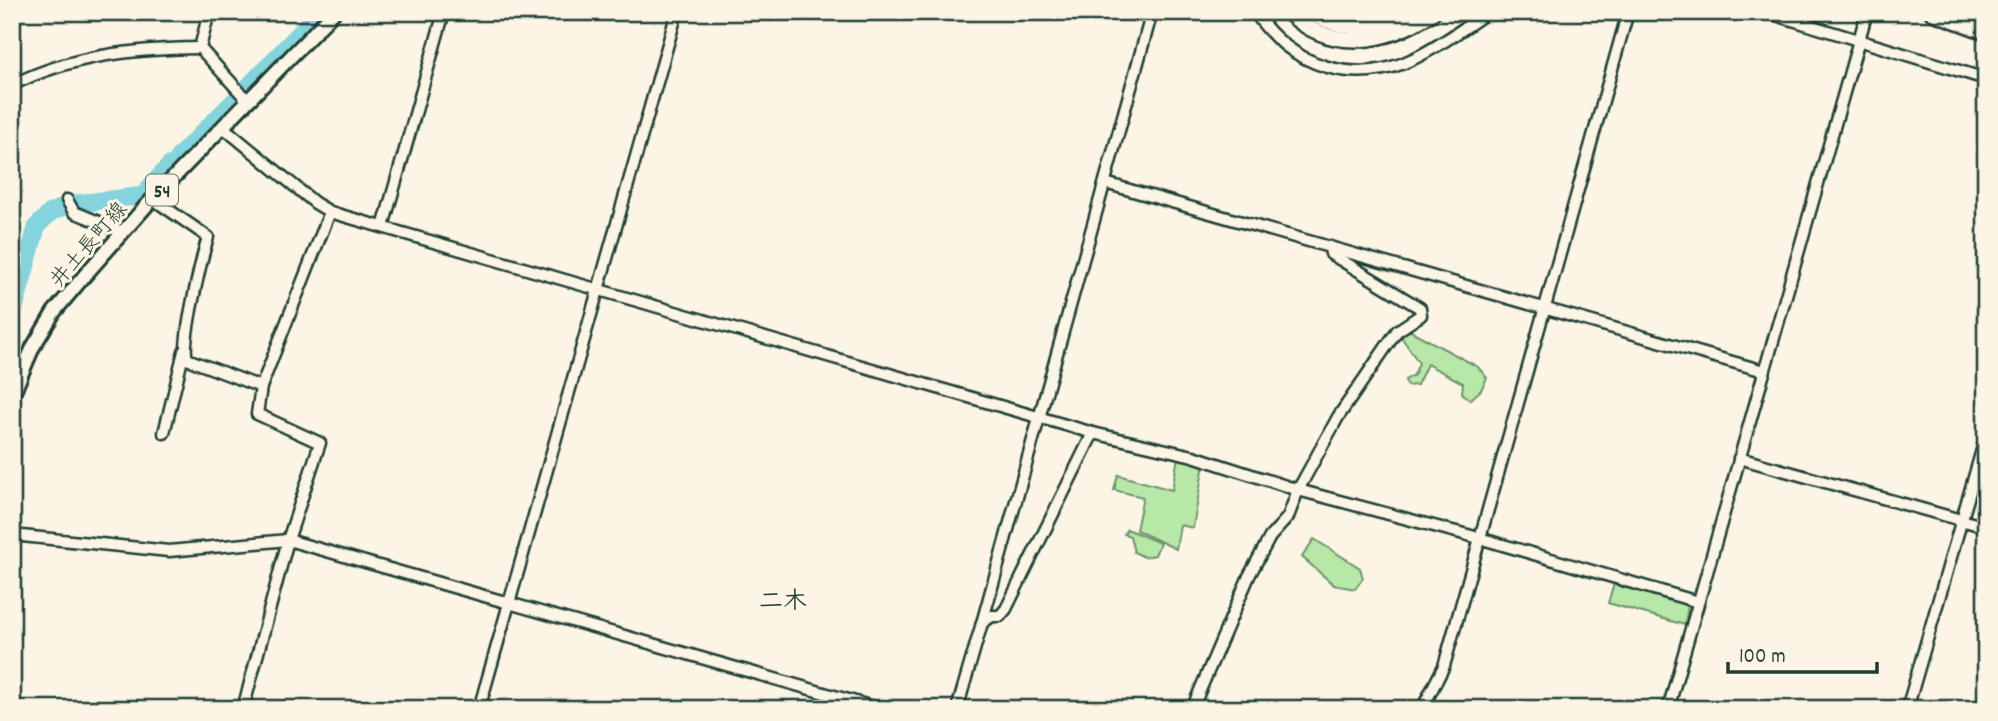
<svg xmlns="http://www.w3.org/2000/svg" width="1998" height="721" font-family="Dekko,'Klee One',sans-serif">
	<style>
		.green { fill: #b8e8a7; stroke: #6c926e; stroke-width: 2 }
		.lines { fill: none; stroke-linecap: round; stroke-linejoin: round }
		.river { stroke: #83d4dd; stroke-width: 18 }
		.minor-casing { stroke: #1f3d34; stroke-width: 15 }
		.major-casing { stroke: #1f3d34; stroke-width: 18 }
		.highway-casing { stroke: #1f3d34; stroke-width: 19 }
		.minor { stroke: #fcf5e5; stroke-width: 10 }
		.major { stroke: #fcf5e5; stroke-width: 12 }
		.highway { stroke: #fcf5e5; stroke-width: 14 }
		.labels { text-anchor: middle; stroke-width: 6; stroke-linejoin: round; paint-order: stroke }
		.shield { fill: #fcf5e5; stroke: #617469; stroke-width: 2 }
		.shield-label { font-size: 19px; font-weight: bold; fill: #1f3d34 }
		.street-label { font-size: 21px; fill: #1f3d34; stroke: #fcf5e5 }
		.quarter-label { font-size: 24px; font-weight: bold; fill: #1f3d34; stroke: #fcf5e5 }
	</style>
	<rect width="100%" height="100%" fill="#fcf5e5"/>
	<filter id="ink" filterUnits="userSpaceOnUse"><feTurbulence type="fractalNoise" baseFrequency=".0143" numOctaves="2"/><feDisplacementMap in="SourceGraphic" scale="14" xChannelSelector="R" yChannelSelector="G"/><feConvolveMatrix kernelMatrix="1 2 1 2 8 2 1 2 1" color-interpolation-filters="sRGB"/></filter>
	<g filter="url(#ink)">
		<g class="green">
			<path d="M1411 331 1478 367 1487 378 1481 390 1470 400 1462 393 1463 383 1427 364 1417 385 1407 386 1405 380 1414 375 1419 363 1402 338 1405 332Z"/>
			<path d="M1178 457 1204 464 1193 528 1180 525 1176 549 1136 530 1143 497 1114 490 1118 475 1172 490Z"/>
			<path d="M1127 529 1160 543 1155 555 1144 557 1134 552 1130 536 1124 534Z"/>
			<path d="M1314 539 1360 568 1363 578 1355 589 1334 585 1302 557Z"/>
			<path d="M1614 584 1688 605 1685 625 1608 603Z"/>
		</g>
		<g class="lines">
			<g class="river">
				<path d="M246 89 320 12"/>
				<path d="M179 156 234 101"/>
				<path d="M148 189 170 165"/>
				<path d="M73 204 140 196"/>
				<path d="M12 317 37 226 51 212 66 206"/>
			</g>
			<g class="minor-casing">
				<g id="minor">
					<path d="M209 12 200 48 248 101"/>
					<path d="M1255 12C1289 66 1356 88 1415 58 1440 46 1464 28 1488 12"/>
					<path d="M1766 12 1986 79"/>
					<path d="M12 85C72 55 134 49 200 48"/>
					<path d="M223 127 315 203 330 212 1093 433 1193 456 1298 490 1479 538 1698 602"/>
					<path d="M1105 183 1764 371"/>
					<path d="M153 199 208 237C202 257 181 343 187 359L261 387"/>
					<path d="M67 200 74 212 123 232"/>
					<path d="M383 227 444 12"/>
					<path d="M164 433 184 351"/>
					<path d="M1739 458 1986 527"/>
					<path d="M12 535 169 551 288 540 880 709"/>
					<path d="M982 623 1152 12"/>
					<path d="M243 709 288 540 320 443 257 414 261 387 330 212"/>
					<path d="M479 709 677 12"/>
					<path d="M957 709 982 623 992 616H1000L1006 609 1093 433"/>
					<path d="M1192 709 1249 576 1270 537 1288 517 1298 490 1338 417 1397 331 1421 315 1420 308 1331 254 1330 247"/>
					<path d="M1422 709 1444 666 1628 12"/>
					<path d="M1668 709 1867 12"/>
					<path d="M1907 709 1986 436"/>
				</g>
			</g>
			<g class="major-casing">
				<path id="major" d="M12 396 33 347 54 312 85 275 146 206 334 12"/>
			</g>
			<g class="highway-casing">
				<g id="highway">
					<path d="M1288 12C1332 54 1387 43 1433 12"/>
					<path d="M1310 12C1339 31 1377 31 1406 12"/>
					<path d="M1932 12 1986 32"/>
					<path d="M1982 12 1986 14"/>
				</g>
			</g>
			<use href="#minor" class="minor"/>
			<use href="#major" class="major"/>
			<use href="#highway" class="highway"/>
		</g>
	</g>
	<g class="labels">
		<rect class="shield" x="146" y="174.5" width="32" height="31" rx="5"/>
		<g class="shield-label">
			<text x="162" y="197">54</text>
		</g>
		<g class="street-label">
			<text transform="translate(88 244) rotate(-49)" y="7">井土長町線</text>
		</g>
		<g class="quarter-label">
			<text x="783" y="608">二木</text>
		</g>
	</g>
	<rect width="1998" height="721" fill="none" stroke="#fcf5e5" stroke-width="42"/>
	<rect x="21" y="21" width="1956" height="679" fill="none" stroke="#1f3d34" stroke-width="2.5" filter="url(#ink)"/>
	<path d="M1728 662v10h149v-10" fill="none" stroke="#1f3d34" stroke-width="3.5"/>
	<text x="1739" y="662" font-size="21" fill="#1f3d34" stroke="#fcf5e5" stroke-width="5" paint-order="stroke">100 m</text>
</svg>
